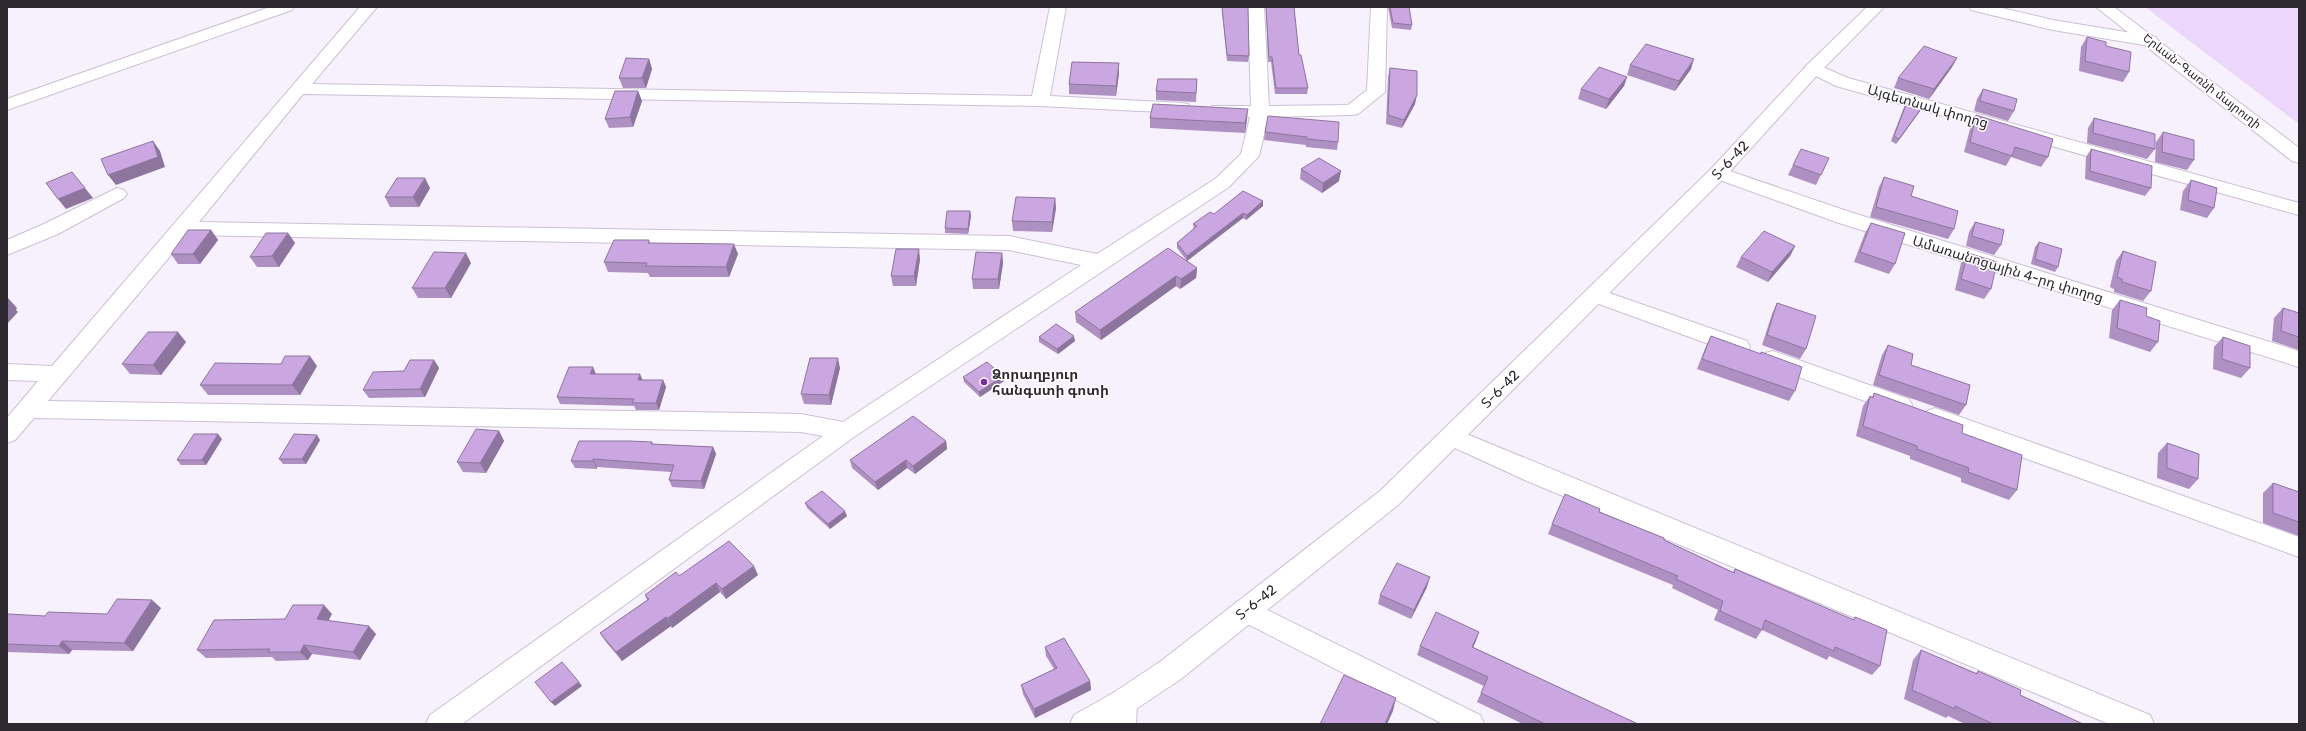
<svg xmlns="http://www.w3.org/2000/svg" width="2306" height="731" font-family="Rubik,'Noto Sans Armenian',sans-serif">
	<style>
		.green { fill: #ecd7fb }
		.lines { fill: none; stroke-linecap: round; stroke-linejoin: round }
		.minor-casing { stroke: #ccc0d5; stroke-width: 2 }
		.major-casing { stroke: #ccc0d5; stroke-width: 2 }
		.minor { fill: #fff; fill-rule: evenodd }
		.major { fill: #fff; fill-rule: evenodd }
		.wall { fill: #ae90c2 }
		.shaded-wall { fill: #8d759e }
		.building { fill: #caa7e1; stroke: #8d759e }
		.poi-dot { fill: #782d9f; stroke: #fff; stroke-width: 1.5 }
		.labels { text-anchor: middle; stroke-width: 3; stroke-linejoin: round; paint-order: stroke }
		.far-street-label { font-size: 12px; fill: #2e2931; stroke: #fff }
		.street-label { font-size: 14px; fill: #2e2931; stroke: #fff }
		.poi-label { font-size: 14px; font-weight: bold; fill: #2e2931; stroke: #fff; text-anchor: start }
	</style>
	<rect width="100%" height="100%" fill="#f7f0fd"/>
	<path class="green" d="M2145 7H2299V124Z"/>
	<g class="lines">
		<g class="minor-casing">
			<g id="minor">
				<path d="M270 7H294L292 10 7 110V99Z"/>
				<path d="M360 7H377L312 84 1032 96 1050 7H1066L1050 96 1182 103 1188 104 1191 108 1188 112 1182 113 1040 106 303 94 199 222 1009 236 1097 254 1215 179 1241 154 1250 117 1212 114 1209 110 1212 106H1251L1248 7H1264L1269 106 1348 105 1367 90 1371 7H1387L1385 92 1358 114 1352 115 1268 117 1259 156 1229 187 854 437 462 724H426L430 715 823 436 801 432 34 418 15 440 7 443V418L38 381 7 380V364L52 366ZM188 235 1009 250 1081 265 843 422 801 414 48 401Z"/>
				<path d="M1969 7H1998L2053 20 2150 36 2156 37 2158 41 2156 45 2150 46 2053 30 1971 10Z"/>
				<path d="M1814 63 1848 78 2299 203V215L1836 86 1808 72 1805 68 1808 64Z"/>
				<path d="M1718 167 1853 213 2299 351V367L1839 223 1711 177 1709 173 1711 169Z"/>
				<path d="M117 188 124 190 127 194 124 198 58 234 7 255V240L44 224Z"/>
				<path d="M1595 288 1747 341 1750 347 1747 353 1739 355 1588 300 1585 295 1588 290Z"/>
				<path d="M1773 351 1909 399 1912 405 1909 411 1901 414 1765 365 1762 359 1765 353Z"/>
				<path d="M1935 408 2299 537V557L1927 423 1924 417 1927 411Z"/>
				<path d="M1452 428 2150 715 2154 724H2109L1527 481 1444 443 1440 437 1444 431Z"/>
				<path d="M1245 599 1480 715 1484 724H1443L1236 618 1232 610 1236 602Z"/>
				<path d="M1123 690 1133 693 1137 702 1136 724H1108L1109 702 1113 693Z"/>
			</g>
		</g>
		<g class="major-casing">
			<g id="major">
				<path d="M1867 7H1884L1820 72 1725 177 1398 505 1181 679 1133 711 1110 724H1070L1074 715 1113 693 1161 661 1380 491 1711 169 1808 64Z"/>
				<path d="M2096 7H2114L2299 148V163L2292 161Z"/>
			</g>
		</g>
		<use href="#minor" class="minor"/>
		<use href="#major" class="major"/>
	</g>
	<g class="wall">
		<path d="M1222 7 1249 56 1248 62 1227 61 1222 11Z"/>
		<path d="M1266 7H1294L1299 55 1308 88 1307 94H1275L1271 62H1268Z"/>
		<path d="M1388 7H1409L1412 25 1411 30 1392 28Z"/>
		<path d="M2087 37 2106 46 2129 72 2123 82 2079 71 2081 47Z"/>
		<path d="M1957 58 1952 67 1929 99 1894 88 1898 78Z"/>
		<path d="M649 59 652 69 646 88H623L619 78Z"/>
		<path d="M1630 65 1691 69 1675 91 1627 75Z"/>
		<path d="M1390 68 1415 104 1402 128 1386 124 1388 77Z"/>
		<path d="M1119 73 1116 96 1069 94V84Z"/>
		<path d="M1627 77 1624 86 1606 109 1578 99 1581 89Z"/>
		<path d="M1197 79 1196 102 1156 100V91Z"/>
		<path d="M1983 89 2014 111 2008 121 1974 111 1977 99Z"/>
		<path d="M638 91 642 101 633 127 609 128 605 119Z"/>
		<path d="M1907 102 1920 111 1896 144 1891 141 1904 107Z"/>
		<path d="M1976 115 2048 157 2041 167 2011 157 2006 166 1964 152 1971 125Z"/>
		<path d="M1268 116 1338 142 1337 150 1306 147V145L1264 140 1265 132Z"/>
		<path d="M1150 118 1247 119 1245 133 1150 128Z"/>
		<path d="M2094 118 2155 149 2147 159 2087 143 2088 128Z"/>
		<path d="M2163 132 2194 160 2187 170 2155 162 2156 142Z"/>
		<path d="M2091 149 2151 188 2145 196 2085 179 2086 157Z"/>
		<path d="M1829 158 1816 185 1788 175 1793 165Z"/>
		<path d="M1301 169 1339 181 1322 193 1300 179Z"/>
		<path d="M1884 177 1954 229 1948 239 1870 217 1879 187Z"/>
		<path d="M2191 180 2214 208 2207 218 2180 210 2183 191Z"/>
		<path d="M430 188 419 207H390L385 197Z"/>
		<path d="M1055 198 1056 208 1052 232 1013 231 1012 221Z"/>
		<path d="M1263 201V206L1246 220 1243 218 1187 261 1177 248V243L1194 229 1193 224 1214 214Z"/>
		<path d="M970 211 971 216 968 234 945 233V228Z"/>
		<path d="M1975 222 2001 245 1994 255 1966 246 1969 232Z"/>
		<path d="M1871 223 1895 264 1889 274 1854 262 1865 233Z"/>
		<path d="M211 230 218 240 200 264H178L171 254Z"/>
		<path d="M288 233 295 243 279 267H257L250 257Z"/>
		<path d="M649 240 650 243 738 254 729 277H650L648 273 608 272 604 262Z"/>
		<path d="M2039 242 2058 267 2055 272 2031 264 2035 247Z"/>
		<path d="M1795 246 1790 256 1768 282 1736 267 1741 257Z"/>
		<path d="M2123 251 2151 291 2143 301 2114 292V289L2110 287 2116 261Z"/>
		<path d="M1002 253 1003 263 999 289H973L972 279Z"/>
		<path d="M1968 253 1991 289 1984 299 1955 290 1961 263Z"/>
		<path d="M920 259 916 286H893L891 276Z"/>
		<path d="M471 263 451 298H418L412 288Z"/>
		<path d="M1197 268 1196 278 1180 289 1176 286 1101 340 1076 322 1075 312Z"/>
		<path d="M2120 300 2146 316 2158 342 2150 352 2109 338 2112 310Z"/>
		<path d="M1777 303 1806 349 1800 359 1762 345 1772 314Z"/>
		<path d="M2283 308 2299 313V350L2272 341 2274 318Z"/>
		<path d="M1711 336 1795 391 1789 401 1697 369 1706 346Z"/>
		<path d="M1039 337 1075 341 1058 354 1039 342Z"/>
		<path d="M2223 337 2250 368 2241 378 2213 369 2214 347Z"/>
		<path d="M186 342 161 375 130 374 122 364Z"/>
		<path d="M1888 345 1911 365 1966 405 1959 415 1873 385 1882 355Z"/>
		<path d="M434 360 439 368 425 397 369 398 363 390 404 371Z"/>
		<path d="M317 366 300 395H208L200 385Z"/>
		<path d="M840 368 831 405 804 404 801 394Z"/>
		<path d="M596 374 643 380H663L666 387 659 410H636L634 406 560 404 557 397Z"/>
		<path d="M1003 376 1004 381 980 397 964 382 963 377Z"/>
		<path d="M1874 393 1962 433 2017 490 2009 500 1961 482V478L1910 459V456L1856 436 1863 406 1870 396 1872 397Z"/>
		<path d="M499 431 504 441 486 473 463 472 457 462Z"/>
		<path d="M222 439 206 465H181L177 460Z"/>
		<path d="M320 440 306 464H283L279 459Z"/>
		<path d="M946 441 947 449 915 474 907 468 878 490 852 468 850 460Z"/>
		<path d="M652 442 653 444 713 447 716 454 704 489 672 487 669 480 671 472 597 467V469L575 468 571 461Z"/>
		<path d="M2167 443 2198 479 2189 489 2157 478 2158 453Z"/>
		<path d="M2273 483 2299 492V536L2263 523V493Z"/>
		<path d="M805 503 847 516 830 529 807 508Z"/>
		<path d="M1599 512 1664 540 1733 572 1735 569 1853 620 1855 617 1880 666 1872 675 1829 656 1827 660 1762 630 1756 639 1714 620 1718 610 1672 588 1673 585 1548 534 1552 524Z"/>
		<path d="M758 575 726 599 720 592 672 628 671 626 622 661 606 642 600 633 647 600 645 595 679 576Z"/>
		<path d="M1427 587 1411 619 1378 604 1380 595Z"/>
		<path d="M161 608 133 651 72 650 69 654 7 652V615L45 616 107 614Z"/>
		<path d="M332 614 328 620 376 634 360 660 312 654 308 660 276 661 272 657 206 658 197 650 285 619Z"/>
		<path d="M1479 632 1473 647 1638 724H1523L1477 702 1484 686 1417 655 1420 646Z"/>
		<path d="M1045 647 1090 681 1091 690 1035 718 1023 694 1021 685 1054 669 1046 656Z"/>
		<path d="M1921 650 1976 673 1978 671 2020 695 2083 724H1965L1948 716 1946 718 1904 699 1913 660Z"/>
	</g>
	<g class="shaded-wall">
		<path d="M1957 58 1952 67 1929 99 1934 89Z"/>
		<path d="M649 59 652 69 646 88 642 78Z"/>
		<path d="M1694 59 1691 69 1675 91 1679 81Z"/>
		<path d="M1119 63V73L1116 96V86Z"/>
		<path d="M1627 77 1624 86 1606 109 1609 99Z"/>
		<path d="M638 91 642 101 633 127 630 117Z"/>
		<path d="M1417 95 1415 104 1402 128 1404 120Z"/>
		<path d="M1923 106 1920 111 1896 144 1899 139Z"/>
		<path d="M1248 109 1247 119 1245 133V123Z"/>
		<path d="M153 141 160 151 165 167 116 185 108 175Z"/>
		<path d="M1341 171 1339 181 1322 193 1323 183Z"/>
		<path d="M425 178 430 188 419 207 413 197Z"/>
		<path d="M85 188 93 198 66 209 58 199Z"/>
		<path d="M1055 198 1056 208 1052 232V222Z"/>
		<path d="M1263 201V206L1246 220 1247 215Z"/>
		<path d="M970 211 971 216 968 234V229Z"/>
		<path d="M1243 213V218L1187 261V256Z"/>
		<path d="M211 230 218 240 200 264 193 254Z"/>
		<path d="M288 233 295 243 279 267 272 256Z"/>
		<path d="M734 244 738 254 729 277 726 267Z"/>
		<path d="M1795 246 1790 256 1768 282 1772 272Z"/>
		<path d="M919 249 920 259 916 286 914 276Z"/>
		<path d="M466 253 471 263 451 298 445 288Z"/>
		<path d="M1002 253 1003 263 999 289 998 279Z"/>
		<path d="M1197 268 1196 278 1180 289 1181 279Z"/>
		<path d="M1176 276V286L1101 340 1100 330Z"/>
		<path d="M8 298 17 308 16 310 18 312 7 324V299Z"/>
		<path d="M178 332 186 342 161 375 153 365Z"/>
		<path d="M1074 336 1075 341 1058 354 1057 349Z"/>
		<path d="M310 356 317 366 300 395 292 385Z"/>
		<path d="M838 358 840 368 831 405 829 395Z"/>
		<path d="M434 360 439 368 425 397 420 389Z"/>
		<path d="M593 367 596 374H590Z"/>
		<path d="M640 374 643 381 638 380Z"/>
		<path d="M1003 376 1004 381 980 397 979 392Z"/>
		<path d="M663 380 666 387 659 410 656 403Z"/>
		<path d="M499 431 504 441 486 473 480 463Z"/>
		<path d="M218 434 222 439 206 465 202 460Z"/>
		<path d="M317 435 320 440 306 464 302 459Z"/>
		<path d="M946 441 947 449 915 474 913 466Z"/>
		<path d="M713 447 716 454 704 489 701 481Z"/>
		<path d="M593 459 597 467V469L593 461Z"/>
		<path d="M906 460 907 468 878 490 875 482Z"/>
		<path d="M845 511 847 516 830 529 828 524Z"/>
		<path d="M754 566 758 575 726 599 722 589Z"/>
		<path d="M1430 577 1427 587 1411 619 1414 610Z"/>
		<path d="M716 583 720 592 672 628 668 618Z"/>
		<path d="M152 600 161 608 133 651 124 643Z"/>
		<path d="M324 605 332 614 325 627 317 619Z"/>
		<path d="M666 617 671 626 622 661 616 652Z"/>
		<path d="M369 626 376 634 360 660 353 652Z"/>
		<path d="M1479 632 1476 641 1469 656 1472 647Z"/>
		<path d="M62 641 72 650 69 654 59 646Z"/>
		<path d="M304 645 312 654 308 660 300 652Z"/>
		<path d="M1090 681 1091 690 1035 718 1034 709Z"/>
		<path d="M579 682 582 686 555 706 551 702Z"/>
		<path d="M1396 698 1393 711 1387 724H1385Z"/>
	</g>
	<g class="building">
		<path d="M1222 7H1248L1249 56 1227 55Z"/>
		<path d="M1266 7H1294L1299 55H1301L1308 88H1276L1272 57H1269Z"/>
		<path d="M1390 7H1409L1412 25 1393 23Z"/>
		<path d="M2087 37 2106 42V46L2131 52 2129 72 2085 61Z"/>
		<path d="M1646 44 1694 59 1679 81 1630 65Z"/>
		<path d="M1924 46 1957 58 1934 89 1898 78Z"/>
		<path d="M626 58 649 59 642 78H619Z"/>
		<path d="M1072 62 1119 63 1116 86 1069 84Z"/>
		<path d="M1599 67 1627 77 1609 99 1581 89Z"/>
		<path d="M1390 68 1417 71V95L1404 120 1388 115Z"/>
		<path d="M1158 79H1197L1196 93 1156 91Z"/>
		<path d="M1983 89 2017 99 2014 111 1980 101Z"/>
		<path d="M615 91H638L630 117 605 119Z"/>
		<path d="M1907 102 1923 106 1899 139 1894 136Z"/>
		<path d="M1153 104 1248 109 1245 123 1150 118Z"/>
		<path d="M1976 115 2053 139 2048 157 2015 147 2012 156 1970 142Z"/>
		<path d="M1268 116 1339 122 1338 142 1307 139V137L1265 132Z"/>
		<path d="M2094 118 2155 134V149L2093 133Z"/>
		<path d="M2163 132 2194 140V160L2162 152Z"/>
		<path d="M153 141 158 157 108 175 101 159Z"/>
		<path d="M1801 149 1829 158 1821 175 1793 165Z"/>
		<path d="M2091 149 2152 166 2151 188 2090 171Z"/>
		<path d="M1319 158 1341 171 1323 183 1301 169Z"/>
		<path d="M72 172 85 188 58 199 46 183Z"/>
		<path d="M1884 177 1914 186 1911 196 1958 211 1954 229 1876 207Z"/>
		<path d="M397 178H425L413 197H385Z"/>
		<path d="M2191 180 2217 188 2214 208 2188 200Z"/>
		<path d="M1243 191 1263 201 1247 215 1243 213 1187 256 1177 243 1197 226 1193 224 1210 212 1214 214Z"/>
		<path d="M1016 197 1055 198 1052 222 1012 221Z"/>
		<path d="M947 211H970L968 229 945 228Z"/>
		<path d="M1975 222 2004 230 2001 245 1972 236Z"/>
		<path d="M1871 223 1905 233 1895 264 1860 252Z"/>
		<path d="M188 230H211L193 254H171Z"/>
		<path d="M1764 231 1795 246 1772 272 1741 257Z"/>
		<path d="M266 233H288L272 256 250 257Z"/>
		<path d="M614 240H649L648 243 734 244 726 267 646 266 647 263 604 262Z"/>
		<path d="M2039 242 2062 249 2058 267 2035 259Z"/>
		<path d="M1168 248 1197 268 1181 279 1176 276 1100 330 1075 312Z"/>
		<path d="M896 249H919L914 276H891Z"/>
		<path d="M2123 251 2156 262 2151 291 2122 282V279L2117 277Z"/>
		<path d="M434 252 466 253 445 288H412Z"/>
		<path d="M976 252 1002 253 998 279H972Z"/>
		<path d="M1968 253 1997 262 1991 289 1961 279Z"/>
		<path d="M2120 300 2147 308 2146 316 2160 321 2158 342 2117 328Z"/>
		<path d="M1777 303 1816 316 1806 349 1767 335Z"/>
		<path d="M2283 308 2299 313V337L2281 331Z"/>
		<path d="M1056 324 1074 336 1057 349 1039 337Z"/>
		<path d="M148 332H178L153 365 122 364Z"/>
		<path d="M1711 336 1761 354V352L1802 367 1795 391 1702 359Z"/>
		<path d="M2223 337 2250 346V368L2222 359Z"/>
		<path d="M1888 345 1913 354 1911 365 1970 385 1966 405 1879 375Z"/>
		<path d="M285 356H310L292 385H200L215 363 281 364Z"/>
		<path d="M810 358H838L829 395 801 394Z"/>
		<path d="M410 360H434L420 389 363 390 373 372 404 371Z"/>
		<path d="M987 362 1003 376 979 392 963 377Z"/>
		<path d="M569 367H593L590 374H640L638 380H663L656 403H632L634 399 557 397Z"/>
		<path d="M1874 393 1963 425 1962 433 2022 455 2017 490 1968 472 1969 468 1917 449V446L1863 426 1870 396 1873 398Z"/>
		<path d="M913 416 946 441 913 466 906 460 875 482 850 460Z"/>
		<path d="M476 429 499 431 480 463 457 462Z"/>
		<path d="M194 434H218L202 460H177Z"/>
		<path d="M294 434 317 435 302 459H279Z"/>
		<path d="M579 441H630L652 442 651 444 713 447 701 481 669 480 674 465 593 459V461H571Z"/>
		<path d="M2167 443 2199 454 2198 479 2167 468Z"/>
		<path d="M2273 483 2299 492V522L2273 513Z"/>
		<path d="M822 491 845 511 828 524 805 503Z"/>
		<path d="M1565 494 1600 509 1599 512 1664 538V540L1734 573 1735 569 1854 620 1855 617 1887 630 1880 666 1835 647 1834 651 1765 620 1762 630 1720 611 1723 601 1676 579 1678 576 1552 524Z"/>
		<path d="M729 541 754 566 722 589 716 583 668 618 666 617 616 652 600 633 649 599 645 595 676 572 679 576Z"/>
		<path d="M1397 563 1430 577 1414 610 1380 595Z"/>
		<path d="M117 599 152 600 124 643 62 641 59 646 7 644V615L8 614 45 616 48 612 107 614Z"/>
		<path d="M293 605H324L317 619 369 626 353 652 304 645 300 652H268L270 649 197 650 214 620 285 619Z"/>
		<path d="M1436 612 1479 632 1472 647 1638 724H1545L1481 693 1488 677 1420 646Z"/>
		<path d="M1064 638 1090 681 1034 709 1021 685 1057 668 1045 647Z"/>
		<path d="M1921 650 1977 674 1978 671 2021 690 2020 695 2083 724H1993L1955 706V709L1912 690Z"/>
		<path d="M562 662 579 682 551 702 535 682Z"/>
		<path d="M1344 675 1396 698 1385 724H1320Z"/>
	</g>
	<circle class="poi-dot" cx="984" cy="382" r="4"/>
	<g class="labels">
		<g class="far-street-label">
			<text transform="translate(2202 81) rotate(38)" y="4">Երևան-Գառնի մայրուղի</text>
		</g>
		<g class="street-label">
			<text transform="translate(1928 106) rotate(16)" y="5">Այգետնակ փողոց</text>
			<text transform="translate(1730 160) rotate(-47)" y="5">Տ-6-42</text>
			<text transform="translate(2008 269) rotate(17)" y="5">Ամառանոցային 4-րդ փողոց</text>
			<text transform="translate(1500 389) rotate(-45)" y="5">Տ-6-42</text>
			<text transform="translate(1256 602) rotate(-38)" y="5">Տ-6-42</text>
		</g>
		<g class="poi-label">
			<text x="992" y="379">Ձորաղբյուր<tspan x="992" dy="16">հանգստի գոտի</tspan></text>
		</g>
	</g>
	<rect width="2306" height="731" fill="none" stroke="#2e2931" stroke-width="16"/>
</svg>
